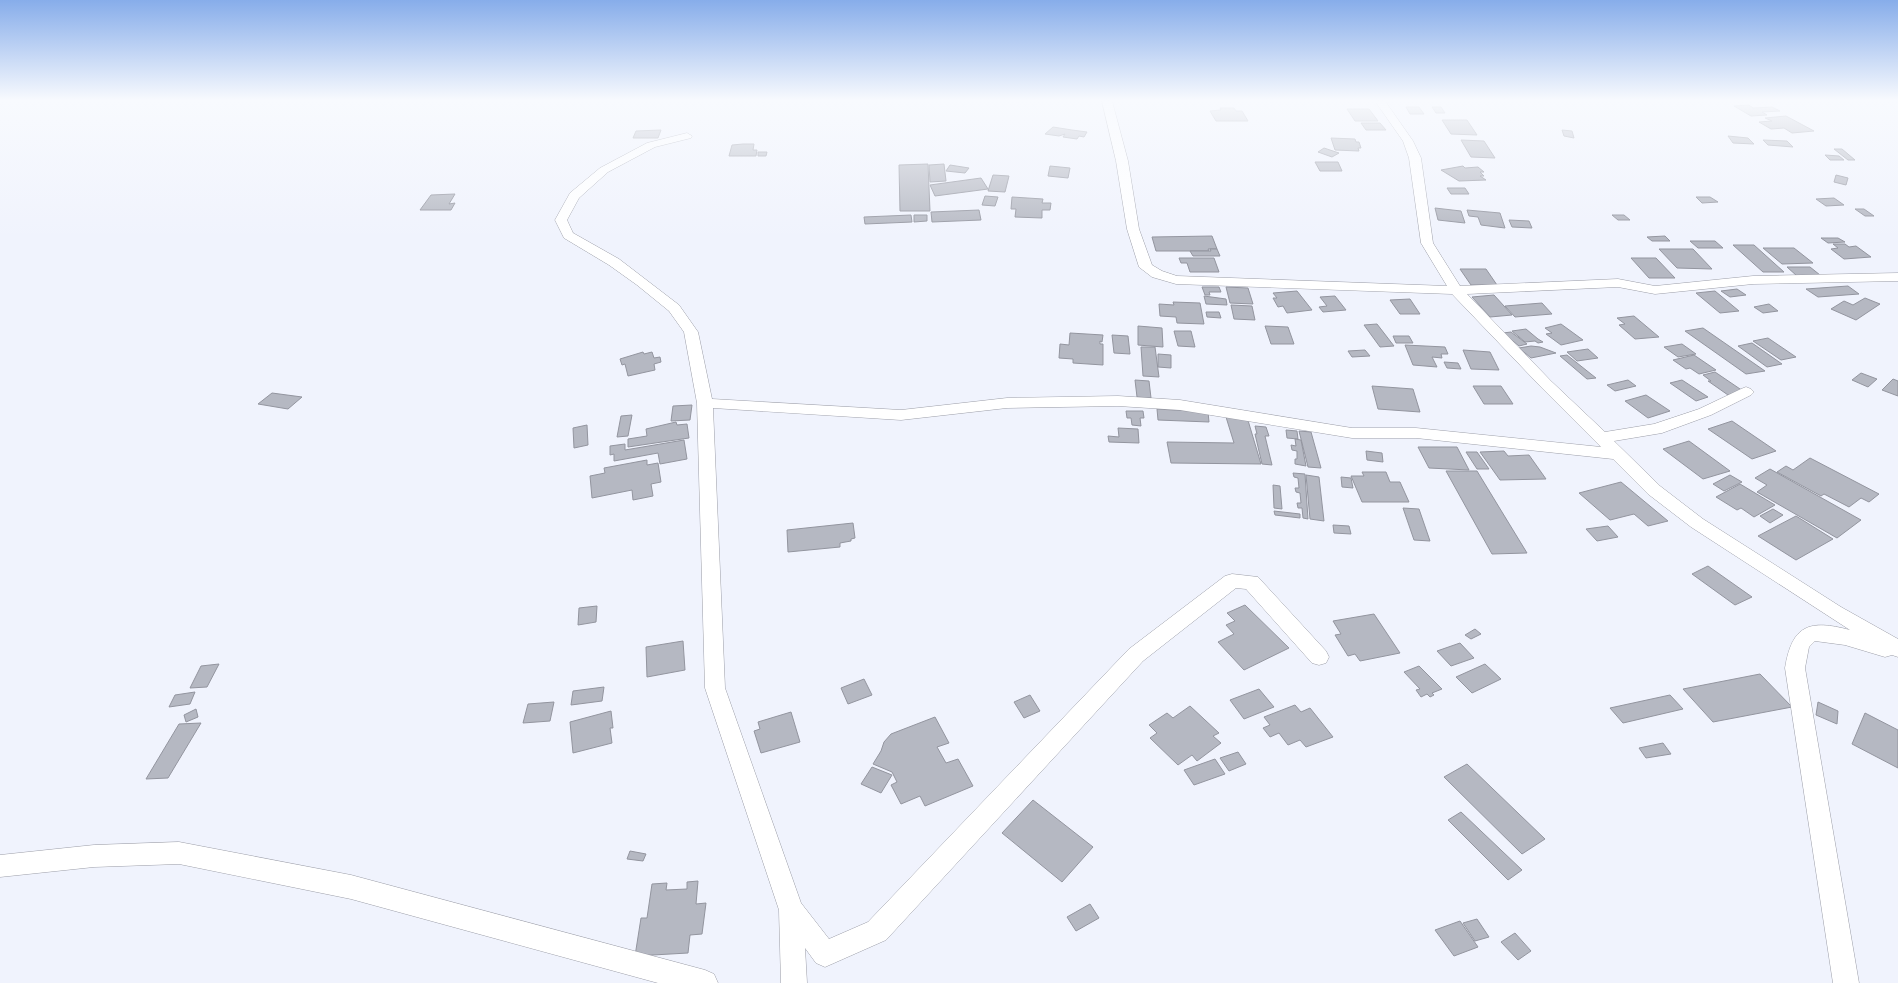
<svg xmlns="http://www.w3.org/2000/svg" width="1898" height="983" font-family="Inter,sans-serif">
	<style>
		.building { fill: #b5b8c2; stroke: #93959f }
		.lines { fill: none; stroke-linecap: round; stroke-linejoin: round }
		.minor-casing { stroke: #9c9ea8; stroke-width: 1 }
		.minor { fill: #fff; fill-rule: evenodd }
	</style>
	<rect width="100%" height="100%" fill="#f0f3fd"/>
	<g class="building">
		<path d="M1749 105 1753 108 1772 107 1780 111 1762 112 1767 115 1751 116 1734 106Z"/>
		<path d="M1406 107H1419L1424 114H1410Z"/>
		<path d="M1432 107H1441L1445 113H1436Z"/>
		<path d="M1220 108H1234L1236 111H1242L1248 121H1216L1210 111 1221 110Z"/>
		<path d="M1347 109H1369L1378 121H1355Z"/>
		<path d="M1786 116 1814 131 1792 133 1784 128 1771 129 1759 122 1772 121 1765 118Z"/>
		<path d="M1442 120H1467L1477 135 1451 134Z"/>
		<path d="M1361 123H1380L1386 130H1366Z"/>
		<path d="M1053 127 1072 130 1087 132 1084 137 1079 136 1077 139 1063 137 1065 134 1059 136 1045 134Z"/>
		<path d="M661 130 658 138H633L636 131Z"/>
		<path d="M1562 130 1572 131 1574 138 1564 136Z"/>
		<path d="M1728 136 1748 138 1754 144 1733 143Z"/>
		<path d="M1331 138 1355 139 1356 142H1359L1361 148H1358L1359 151 1335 150Z"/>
		<path d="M1461 140 1484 141 1495 158 1471 157Z"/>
		<path d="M1763 140 1787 141 1793 147 1768 145Z"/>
		<path d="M743 144H754L753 150H757L756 156H729L732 145Z"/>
		<path d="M1324 148 1339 153 1332 157 1318 152Z"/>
		<path d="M1834 149H1842L1855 160H1848Z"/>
		<path d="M758 152H767L766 156H758Z"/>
		<path d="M1825 155 1839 156 1844 160H1830Z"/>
		<path d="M1315 162H1338L1342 171H1320Z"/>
		<path d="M928 164 930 211H900L899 165Z"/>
		<path d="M944 164 946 181 930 182 929 165Z"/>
		<path d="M950 165 969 168 965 173 946 171Z"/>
		<path d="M1050 166 1070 168 1068 178 1048 176Z"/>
		<path d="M1463 166 1465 168 1478 167 1484 172H1480L1484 176H1480L1486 180 1459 181 1441 170Z"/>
		<path d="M993 175 1009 176 1005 192 988 191Z"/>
		<path d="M1836 175 1848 178 1846 185 1834 182Z"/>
		<path d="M981 178 988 189 935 196 930 185Z"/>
		<path d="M1447 188H1465L1469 194H1451Z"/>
		<path d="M455 194 449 204 455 203 451 210H420L431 195Z"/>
		<path d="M985 196 998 197 995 206 982 205Z"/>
		<path d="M1012 197 1043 199 1042 203H1051L1050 210H1042V218L1015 217 1016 209H1011Z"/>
		<path d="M1696 197H1710L1718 202 1702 203Z"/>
		<path d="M1834 198 1844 205 1826 206 1816 199Z"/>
		<path d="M1435 208 1461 211 1465 223 1438 220Z"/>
		<path d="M1855 209H1864L1874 216H1865Z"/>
		<path d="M979 210 981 220 932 222 931 212Z"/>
		<path d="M1467 210 1500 213 1505 228 1481 225 1478 217 1469 216Z"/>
		<path d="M911 215 912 222 865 224 864 217Z"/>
		<path d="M914 215H927V221L914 222Z"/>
		<path d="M1612 215H1624L1630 220H1618Z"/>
		<path d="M1509 220 1529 221 1532 228 1512 227Z"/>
		<path d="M1212 236 1217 249H1208L1209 251H1156L1152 237Z"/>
		<path d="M1665 236 1670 241H1652L1647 237Z"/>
		<path d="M1821 238H1838L1845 242 1828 243Z"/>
		<path d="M1690 241H1715L1723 248H1698Z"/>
		<path d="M1833 244H1845L1849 247 1856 246 1871 257 1844 259 1831 249 1838 248Z"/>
		<path d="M1733 245H1754L1784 272H1763Z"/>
		<path d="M1763 248H1794L1813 263 1782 264Z"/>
		<path d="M1210 249H1217L1220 256H1193L1190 251H1211Z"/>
		<path d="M1659 249H1693L1712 269 1677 268Z"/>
		<path d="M1179 258H1214L1219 272H1190L1187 263H1181Z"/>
		<path d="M1631 258H1656L1675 278H1649Z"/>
		<path d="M1787 267H1810L1820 275 1797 276Z"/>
		<path d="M1460 269H1486L1497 285H1471Z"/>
		<path d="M1848 286 1859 294 1818 297 1806 289Z"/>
		<path d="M1202 287H1219L1221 292H1209L1210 295H1205Z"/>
		<path d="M1226 287 1248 288 1253 304 1230 303Z"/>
		<path d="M1737 289 1746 295 1730 297 1721 291Z"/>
		<path d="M1297 291 1312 310 1287 313 1283 306 1278 307 1273 298H1277L1273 293Z"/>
		<path d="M1715 291 1739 311 1720 313 1696 293Z"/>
		<path d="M1494 295 1504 306 1512 315 1490 317 1472 297Z"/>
		<path d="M1204 296 1226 299 1227 305 1206 304Z"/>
		<path d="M1335 296 1346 310 1323 312 1319 307 1327 306 1320 297Z"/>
		<path d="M1865 298 1880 304 1856 320 1831 309 1844 301 1853 305Z"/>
		<path d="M1410 299 1420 314H1400L1390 300Z"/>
		<path d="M1173 302 1200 303 1204 324 1177 323 1176 317 1160 316 1159 304 1174 305Z"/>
		<path d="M1542 303 1552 314 1515 317 1505 306Z"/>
		<path d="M1769 304 1778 311 1763 313 1754 307Z"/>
		<path d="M1231 305 1252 306 1255 320 1234 319Z"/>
		<path d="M1206 312H1219L1221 318 1207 317Z"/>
		<path d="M1634 316 1659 337 1635 339 1619 325 1625 324 1617 318Z"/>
		<path d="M1377 324 1394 346 1380 347 1364 325Z"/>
		<path d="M1561 324 1583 340 1561 345 1546 334 1552 333 1545 328Z"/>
		<path d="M1138 326 1162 328 1163 347 1138 345Z"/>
		<path d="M1265 326 1288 327 1294 344H1271Z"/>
		<path d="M1703 328 1765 371 1746 374 1685 331Z"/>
		<path d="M1526 329 1538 339 1543 342 1538 343 1535 341 1525 342 1512 331Z"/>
		<path d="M1174 331H1191L1195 347 1178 346Z"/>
		<path d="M1511 332 1527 344 1519 346 1503 333Z"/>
		<path d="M1070 333 1103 335 1102 342 1100 341V344H1103V365L1073 363V359L1059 358 1060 344 1069 345Z"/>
		<path d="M1112 335 1128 336 1130 354 1114 353Z"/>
		<path d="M1393 336H1409L1413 343H1396Z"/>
		<path d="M1768 338 1796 357 1781 360 1753 341Z"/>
		<path d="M1752 343 1782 364 1767 367 1738 346Z"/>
		<path d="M1682 344 1696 354 1678 357 1664 347Z"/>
		<path d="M1405 345 1445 347 1448 354H1441L1442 358 1432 357 1437 367 1413 365Z"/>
		<path d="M1531 346 1540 347 1556 353 1531 358 1519 348Z"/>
		<path d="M1141 347H1155L1159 377 1143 376Z"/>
		<path d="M1588 349 1598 358 1577 361 1567 352Z"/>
		<path d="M1365 350 1370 356 1352 357 1348 351Z"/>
		<path d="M1463 350 1490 352 1499 370 1471 369Z"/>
		<path d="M643 352 644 354 652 352 654 358 660 357 661 362 654 364 655 370 628 376 625 364 622 365 620 359Z"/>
		<path d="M1158 354 1171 355V368L1158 367Z"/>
		<path d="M1567 355 1596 378 1587 379 1560 356Z"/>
		<path d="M1694 355 1716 370 1699 374 1690 368 1686 369 1673 360Z"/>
		<path d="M1444 362 1458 363 1461 369 1447 368Z"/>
		<path d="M1715 372 1743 391 1728 395 1708 381H1711L1703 375Z"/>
		<path d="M1861 373 1877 379 1868 387 1852 380Z"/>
		<path d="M1893 379 1898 381V396L1882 390Z"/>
		<path d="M1135 380 1149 381 1151 398 1137 397Z"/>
		<path d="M1628 380 1636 386 1615 391 1607 385Z"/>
		<path d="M1682 380 1708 397 1696 401 1670 383Z"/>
		<path d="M1372 386 1413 389 1420 412 1378 409Z"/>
		<path d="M1473 386H1501L1513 404H1484Z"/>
		<path d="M272 393 302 397 288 409 258 404Z"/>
		<path d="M1646 395 1670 411 1648 418 1625 401Z"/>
		<path d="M692 405 690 420 671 421 673 406Z"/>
		<path d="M1157 409 1208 412 1209 422 1158 420Z"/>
		<path d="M1126 411H1143L1144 418H1140L1141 426 1132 425 1131 418H1127Z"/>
		<path d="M632 415 628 436 617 437 621 416Z"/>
		<path d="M1226 417H1247L1261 464 1171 463 1167 442 1234 443Z"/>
		<path d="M1732 421 1776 451 1752 459 1708 429Z"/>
		<path d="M676 422 677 425 687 424 689 438 628 447V439L647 436 646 429Z"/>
		<path d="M587 425 588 445 574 448 573 428Z"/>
		<path d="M1255 426 1266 427 1269 436H1265L1272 465 1262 464 1255 434H1257Z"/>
		<path d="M1118 428 1138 429 1139 443 1109 442 1108 436 1119 437Z"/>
		<path d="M1286 430 1297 431 1298 439 1287 438Z"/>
		<path d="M1299 431 1311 432 1321 468 1308 467Z"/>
		<path d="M1295 439 1301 440 1306 466 1295 464V459H1297V451L1292 450 1291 445 1296 446Z"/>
		<path d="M684 440 687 459 660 464 658 453 614 461V454L610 455V446L625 444V450Z"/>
		<path d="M1689 441 1730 471 1703 479 1663 449Z"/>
		<path d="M1418 447H1457L1469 470 1429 468Z"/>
		<path d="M1366 451 1382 453 1383 462 1367 460Z"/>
		<path d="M1504 451 1508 456 1529 455 1546 479 1500 480 1480 452Z"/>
		<path d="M1466 452H1477L1489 469H1477Z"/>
		<path d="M1810 458 1879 494 1869 502 1861 498 1849 507 1824 494 1821 496 1777 472 1786 466 1793 470Z"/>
		<path d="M647 460V465L658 463 661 482 651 484 653 496 633 500 632 490 592 498 590 476 605 473 604 468Z"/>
		<path d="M1770 469 1861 520 1837 538 1757 492 1767 485 1755 478Z"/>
		<path d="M1446 471H1477L1527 553 1492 554Z"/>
		<path d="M1362 472H1386L1390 482H1400L1409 502H1362L1351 476H1364Z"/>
		<path d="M1293 473 1305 474 1308 519 1303 518 1302 508H1298L1297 503H1301L1300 493 1296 492 1295 488H1299L1298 478 1294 477Z"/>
		<path d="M1306 475 1319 477 1324 521 1310 519Z"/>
		<path d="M1730 475 1742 482 1724 491 1713 484Z"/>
		<path d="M1341 477 1351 478 1353 488 1342 487Z"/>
		<path d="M1621 482 1668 521 1648 526 1634 514 1610 520 1579 493Z"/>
		<path d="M1740 484 1775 505 1754 517 1741 508 1737 510 1716 497Z"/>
		<path d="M1273 485 1280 486 1282 509 1274 508Z"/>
		<path d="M1403 508 1419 509 1430 541 1414 540Z"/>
		<path d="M1773 509 1783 515 1770 523 1760 516Z"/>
		<path d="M1274 511 1300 514V518L1275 515Z"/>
		<path d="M1796 516 1833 539 1796 560 1758 536Z"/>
		<path d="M853 523 855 538 851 539V541L840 543V547L788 552 787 530Z"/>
		<path d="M1333 525 1349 526 1351 534 1334 533Z"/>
		<path d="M1608 526 1618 537 1597 541 1586 529Z"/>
		<path d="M1708 566 1752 597 1735 605 1692 574Z"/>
		<path d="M1245 605 1289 648 1244 670 1218 642 1234 634 1226 625 1235 621 1227 613Z"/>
		<path d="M597 606 596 622 578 625 579 608Z"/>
		<path d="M1374 614 1400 653 1360 661 1355 654 1348 656 1335 635 1341 634 1333 621Z"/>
		<path d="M1475 629 1481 634 1471 639 1465 635Z"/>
		<path d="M683 641 685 670 647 677 646 647Z"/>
		<path d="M1460 643 1474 658 1451 666 1437 651Z"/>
		<path d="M219 664 207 687 190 688 201 666Z"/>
		<path d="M1485 664 1501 679 1472 693 1456 677Z"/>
		<path d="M1419 666 1442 689 1432 693 1434 695 1430 697 1427 694 1421 697 1416 690 1420 689 1404 672Z"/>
		<path d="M1760 674 1792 707 1713 722 1683 689Z"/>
		<path d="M864 679 872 695 848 704 841 688Z"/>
		<path d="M604 687 602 701 571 705 573 691Z"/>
		<path d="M1259 689 1274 707 1244 719 1230 700Z"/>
		<path d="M195 692 190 704 169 707 175 695Z"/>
		<path d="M1030 695 1040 711 1024 718 1014 702Z"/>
		<path d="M1670 695 1683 709 1623 723 1610 708Z"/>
		<path d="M554 702 550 721 523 723 528 704Z"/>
		<path d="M1818 702 1838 711 1837 724 1816 715Z"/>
		<path d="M1295 705 1301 712 1310 708 1333 737 1306 747 1300 740 1288 745 1279 733 1270 737 1263 728 1270 725 1264 717Z"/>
		<path d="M1190 706 1219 733 1213 736 1221 743 1197 761 1192 755 1178 765 1150 738 1157 733 1149 725 1167 713 1173 718Z"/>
		<path d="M196 709 198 717 186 722 184 715Z"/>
		<path d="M611 711 613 728H610L612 743 573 753 570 722Z"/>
		<path d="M791 712 800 742 761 753 754 731 760 729 758 722Z"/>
		<path d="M1865 713 1898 730V768L1852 744Z"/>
		<path d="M935 717 949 743 937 747 946 763 958 759 973 786 925 806 920 796 901 804 891 785 897 782 892 772 873 764 881 751 884 742 891 734Z"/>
		<path d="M201 723 168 778 146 779 179 724Z"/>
		<path d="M1663 743 1671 754 1646 758 1639 748Z"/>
		<path d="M1238 752 1246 764 1229 771 1220 758Z"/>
		<path d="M1215 759 1225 774 1194 785 1184 770Z"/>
		<path d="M1467 764 1545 839 1522 854 1444 777Z"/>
		<path d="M872 767 892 775 881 793 861 784Z"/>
		<path d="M1033 800 1093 847 1062 882 1002 833Z"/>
		<path d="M1461 812 1522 870 1508 880 1448 820Z"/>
		<path d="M630 851 646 854 643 861 627 859Z"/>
		<path d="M698 881 696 904 706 903 702 934 690 935 688 953 635 956 641 918H647L652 884 667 883 666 890 687 889V882Z"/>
		<path d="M1090 904 1099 918 1076 931 1067 917Z"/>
		<path d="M1477 919 1489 937 1475 941 1463 923Z"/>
		<path d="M1460 921 1478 947 1454 956 1435 930Z"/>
		<path d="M1515 933 1531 951 1518 960 1501 942Z"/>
	</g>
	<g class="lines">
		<g class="minor-casing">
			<g id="minor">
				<path d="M1102 101H1112L1128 161 1139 229 1152 265 1162 271 1177 276 1447 286 1421 243 1409 158 1403 141 1375 101H1385L1413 141 1421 158 1433 243 1460 286 1618 279 1655 286 1753 276 1898 273V281L1753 284 1655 294 1618 287 1467 294 1551 381 1605 432 1654 424 1699 409 1741 389 1746 387 1751 389 1754 392 1751 395 1711 415 1662 433 1614 441 1660 486 1703 519 1841 607 1898 639V657L1892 655 1885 657 1845 645 1815 641 1809 647 1805 668 1859 983H1833L1785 668C1792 625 1809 619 1850 630L1691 527 1648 494 1613 459 1416 438H1352L1180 410 1118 406 1007 408 901 420 713 408 725 688 801 903 829 939 868 922 1129 649 1225 576 1232 574 1258 577 1326 651 1329 657 1326 663 1319 665 1312 663 1246 589 1236 588 1143 661 886 940 825 967 816 963 805 948 807 983H781L779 910 705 688 697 403 684 332 669 311 637 285 609 265 564 238 555 220 570 193 600 168 647 143 687 133 692 136 691 138 655 147 608 172 579 198 567 220 573 233 619 259 679 305 698 332 712 399 901 410 1007 398 1118 396 1180 400 1352 428H1416L1601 447 1541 387 1452 294 1176 284 1152 277 1139 267 1127 229 1116 161Z"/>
				<path d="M179 842 351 875 705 970 714 974 718 983H658L351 899 179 864 94 867 0 877V855L94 845Z"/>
			</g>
		</g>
		<use href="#minor" class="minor"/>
	</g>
	<linearGradient id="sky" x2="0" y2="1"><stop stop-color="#87adea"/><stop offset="0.42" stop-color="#f8fafe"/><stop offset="1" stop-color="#f8fafe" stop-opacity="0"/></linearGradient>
	<rect width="1898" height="239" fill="url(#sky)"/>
</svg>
